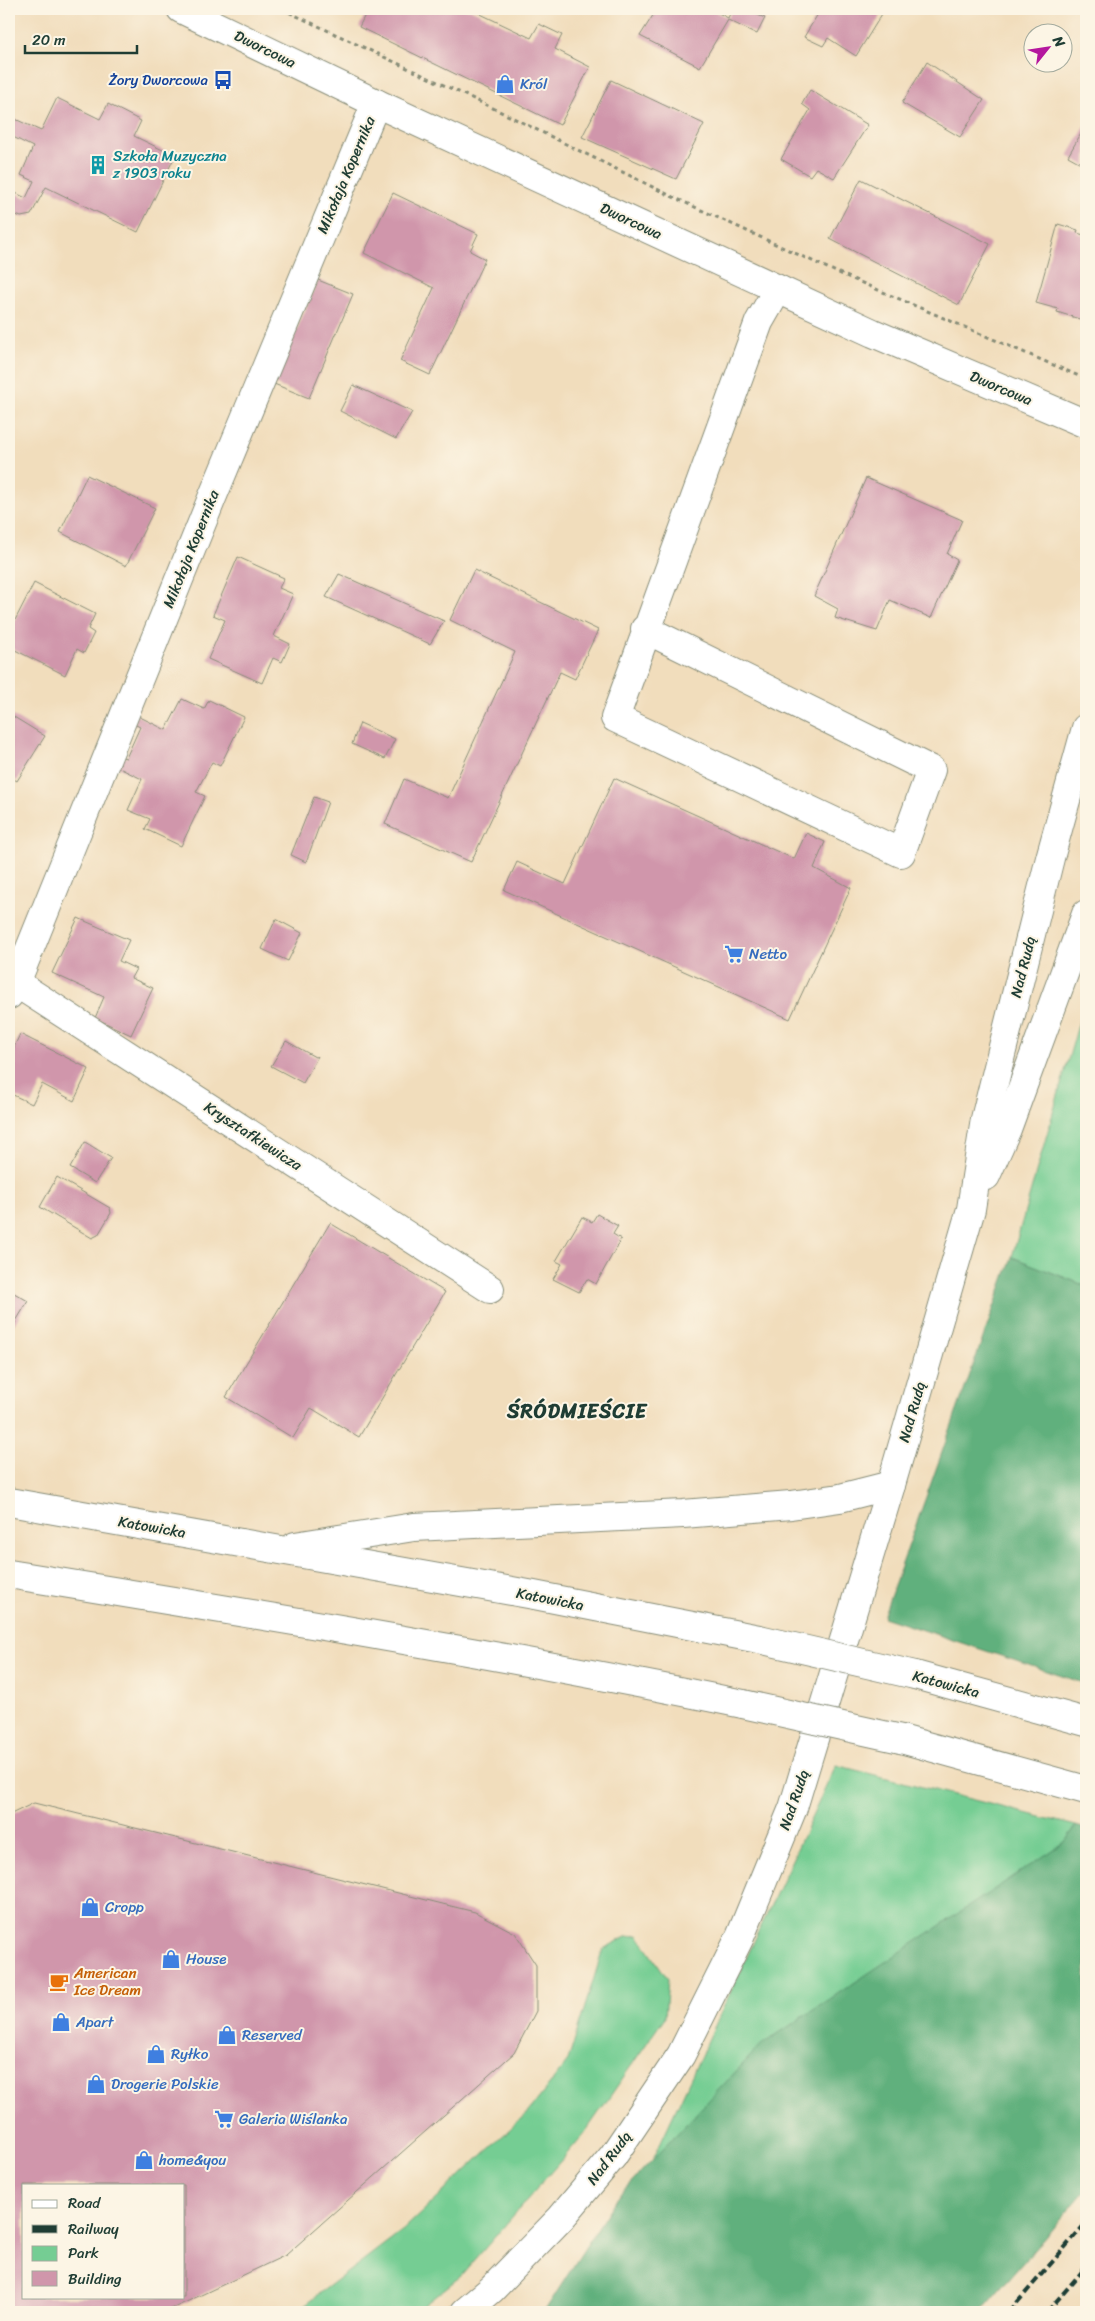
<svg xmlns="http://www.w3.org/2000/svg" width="1095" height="2321" font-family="Sriracha,sans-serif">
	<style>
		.green { fill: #75cd93; stroke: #4a8564 }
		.forest { fill: #60b07d; stroke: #407658 }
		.building { fill: #d096ab; fill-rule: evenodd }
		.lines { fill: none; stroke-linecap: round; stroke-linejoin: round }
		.minor-casing { stroke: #888d78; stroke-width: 30 }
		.major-casing { stroke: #888d78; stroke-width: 30 }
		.path { stroke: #888d78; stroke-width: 3; stroke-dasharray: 4 4; stroke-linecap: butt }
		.minor { stroke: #fff; stroke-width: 28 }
		.major { stroke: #fff; stroke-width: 28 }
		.rail { stroke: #1f3d34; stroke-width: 4; stroke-dasharray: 8 4; stroke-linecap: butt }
		.major-bridge-casing { stroke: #888d78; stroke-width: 30; stroke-linecap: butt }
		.major-bridge { stroke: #fff; stroke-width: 28 }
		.labels { text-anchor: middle; stroke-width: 4; stroke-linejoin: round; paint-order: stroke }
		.street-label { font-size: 15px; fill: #1f3d34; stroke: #fcf5e5 }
		.transit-label { font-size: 15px; fill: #164399; stroke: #fcf5e5; text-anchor: end }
		.shop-label { font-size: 15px; fill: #366cbe; stroke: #fcf5e5; text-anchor: start }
		.culture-label { font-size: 15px; fill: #0d838f; stroke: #fcf5e5; text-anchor: start }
		.food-label { font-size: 15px; fill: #c56008; stroke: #fcf5e5; text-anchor: start }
		.district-label { font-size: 20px; font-weight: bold; letter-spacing: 1px; fill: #1f3d34; stroke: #fcf5e5 }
	</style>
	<rect width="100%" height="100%" fill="#fcf5e5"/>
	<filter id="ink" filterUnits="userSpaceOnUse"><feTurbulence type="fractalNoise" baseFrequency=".02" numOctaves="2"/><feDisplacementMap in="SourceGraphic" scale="10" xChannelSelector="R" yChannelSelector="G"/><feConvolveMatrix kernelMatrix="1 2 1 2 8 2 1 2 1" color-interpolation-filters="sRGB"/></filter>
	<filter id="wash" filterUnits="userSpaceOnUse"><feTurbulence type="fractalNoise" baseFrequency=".0096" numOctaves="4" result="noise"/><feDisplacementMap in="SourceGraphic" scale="20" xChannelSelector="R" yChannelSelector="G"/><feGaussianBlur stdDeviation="1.12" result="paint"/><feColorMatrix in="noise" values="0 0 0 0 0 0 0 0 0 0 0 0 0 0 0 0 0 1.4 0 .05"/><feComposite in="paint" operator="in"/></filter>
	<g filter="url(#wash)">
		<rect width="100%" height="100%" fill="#f1ddbc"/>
		<g class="green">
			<path d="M1086 997V1286L1012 1257Z"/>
			<path d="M836 1765 1076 1826 1065 1842 652 2161Z"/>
			<path d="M638 1935 668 1979 665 2017 584 2134 461 2276 415 2312H295L403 2230 529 2111 568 2061 603 1949 626 1937Z"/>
		</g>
		<g class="forest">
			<path d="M1012 1257 1086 1286V1684L883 1617Z"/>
			<path d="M1076 1826 1086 1829V2190L980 2312H544L618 2196 761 2045 1065 1842Z"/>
		</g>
		<g id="blocks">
			<g class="building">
				<path d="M368 9H470L531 38 539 24 562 35 555 49 590 67 560 125 359 27Z"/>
				<path d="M657 9H711L728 18 732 9H743L765 18 757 34 728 20 700 67 640 36Z"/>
				<path d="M821 9H885L856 56 828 38 823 46 804 37Z"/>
				<path d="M927 62 984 100 960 137 902 103Z"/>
				<path d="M611 80 704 124 676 179 582 137Z"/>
				<path d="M810 90 868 125 834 178 816 168 810 176 781 159 810 110 802 104Z"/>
				<path d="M57 98 100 119 108 104 141 121 134 136 175 156 138 232 46 187 31 215 21 217 9 212V190L26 198 34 181 21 175 33 147 9 135V127L13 118 41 131Z"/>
				<path d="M1086 125V166L1068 156Z"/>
				<path d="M861 179 990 244 959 305 830 239Z"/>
				<path d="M393 193 478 234 470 251 485 259 430 375 400 361 434 288 364 253Z"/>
				<path d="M1058 224 1078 230 1077 233 1084 235 1086 228V321L1057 312 1058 309 1036 303Z"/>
				<path d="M318 280 353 294 309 398 274 384Z"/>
				<path d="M353 385 412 412 396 439 340 411Z"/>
				<path d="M87 475 155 508 126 566 60 532Z"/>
				<path d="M866 478 962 520 947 554 957 560 931 618 890 600 877 631 835 618 838 609 814 596Z"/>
				<path d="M238 557 284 578 279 588 293 594 274 636 290 644 282 662 273 658 262 683 208 659 225 620 213 615Z"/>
				<path d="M474 570 598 630 575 679 560 672 471 862 385 824 404 779 448 798 515 652 450 620Z"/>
				<path d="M339 574 444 621 430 644 326 597Z"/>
				<path d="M34 583 95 614 88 629 94 633 84 653 77 649 65 675 9 647V632Z"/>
				<path d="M182 699 204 709 209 700 244 717 220 766 212 762 196 792 205 796 181 846 145 829 150 819 128 810 142 779 115 766 118 756 126 758 140 727 134 724 136 715 166 730Z"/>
				<path d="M9 714 45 736 17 781 9 776Z"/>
				<path d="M360 723 395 739 385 759 352 744Z"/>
				<path d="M614 778 794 859 806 833 825 842 814 868 851 888 790 1019 504 890 517 862 565 884Z"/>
				<path d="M314 797 328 802 306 862 291 855Z"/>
				<path d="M78 918 129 940 119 961 136 969 131 978 153 988 131 1035 95 1018 104 997 52 973Z"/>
				<path d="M276 919 302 933 288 961 262 949Z"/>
				<path d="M20 1034 89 1069 74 1101 42 1084 32 1104 9 1093V1058Z"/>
				<path d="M286 1041 315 1057 318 1056 303 1083 271 1066Z"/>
				<path d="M85 1142 111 1158 95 1183 70 1168Z"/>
				<path d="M57 1177 110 1208 111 1213 98 1235 92 1238 40 1207Z"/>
				<path d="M597 1214 618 1226 613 1234 621 1239 596 1284 587 1279 579 1292 553 1279 562 1264 556 1261 582 1217 592 1222Z"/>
				<path d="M330 1223 445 1292 359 1437 311 1408 293 1438 226 1397Z"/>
				<path d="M9 1290 28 1301 9 1333Z"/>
				<path d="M34 1803 475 1912 515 1933 536 1965V2011L514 2053 286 2255 165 2312H9V1815ZM24 2185H184V2297H24Z"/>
			</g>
		</g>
	</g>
	<g filter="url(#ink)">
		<use href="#blocks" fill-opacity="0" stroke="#888d78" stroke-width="1"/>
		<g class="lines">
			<g class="minor-casing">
				<g id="minor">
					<path d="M181 9 376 103 873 333 1086 424"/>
					<path d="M645 629 931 770 901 853 615 718 759 322 778 289"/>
					<path d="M16 983 490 1289"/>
					<path d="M9 995 16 983 212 498 376 103"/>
				</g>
			</g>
			<g class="major-casing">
				<g id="major">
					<path d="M986 1176 1007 1129 1086 914"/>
					<path d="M9 1502 534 1595 759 1639"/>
					<path d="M295 1546 414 1527 683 1514 791 1505 840 1498 891 1485"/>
					<path d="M9 1574C254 1614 500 1654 743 1704"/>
					<path d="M915 1675 1086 1722"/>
					<path d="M901 1739 1086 1790"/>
					<path d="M465 2312 492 2289 561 2218 613 2156 681 2055 740 1937 793 1808 891 1485 971 1209 985 1119 1050 858 1086 728"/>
				</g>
			</g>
			<path class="path" d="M282 9 499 111 673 197 834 271 1086 379"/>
			<use href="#minor" class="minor"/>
			<use href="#major" class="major"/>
			<g class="rail">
				<path d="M1009 2312 1086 2223"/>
				<path d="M1047 2312 1086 2267"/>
			</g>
			<g class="major-bridge-casing">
				<g id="major-bridge">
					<path d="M759 1639 915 1675"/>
					<path d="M743 1704 901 1739"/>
				</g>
			</g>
			<use href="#major-bridge" class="major-bridge"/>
		</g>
	</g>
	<defs>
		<g id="bus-bare" transform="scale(1.5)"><path d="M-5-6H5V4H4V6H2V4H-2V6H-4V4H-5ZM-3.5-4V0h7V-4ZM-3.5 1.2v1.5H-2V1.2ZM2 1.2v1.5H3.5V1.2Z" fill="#1a4fb4" stroke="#fcf5e5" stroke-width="2.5" paint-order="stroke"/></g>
		<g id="shop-bare" transform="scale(1.5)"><path d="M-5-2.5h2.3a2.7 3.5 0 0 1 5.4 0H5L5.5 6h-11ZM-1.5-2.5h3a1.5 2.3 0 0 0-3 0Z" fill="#3f7fe0" stroke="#fcf5e5" stroke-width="2.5" paint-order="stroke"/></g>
		<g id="building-bare" transform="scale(1.5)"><path d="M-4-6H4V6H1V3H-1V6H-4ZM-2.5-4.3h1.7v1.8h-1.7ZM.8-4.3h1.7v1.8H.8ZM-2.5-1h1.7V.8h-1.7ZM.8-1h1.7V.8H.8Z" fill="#0f9aa8" stroke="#fcf5e5" stroke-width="2.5" paint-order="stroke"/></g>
		<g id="supermarket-bare" transform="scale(1.5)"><path d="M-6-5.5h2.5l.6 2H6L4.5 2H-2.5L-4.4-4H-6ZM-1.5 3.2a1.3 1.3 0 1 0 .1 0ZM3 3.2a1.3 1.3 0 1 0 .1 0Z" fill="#3f7fe0" stroke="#fcf5e5" stroke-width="2.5" paint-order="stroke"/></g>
		<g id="cafe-bare" transform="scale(1.5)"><path d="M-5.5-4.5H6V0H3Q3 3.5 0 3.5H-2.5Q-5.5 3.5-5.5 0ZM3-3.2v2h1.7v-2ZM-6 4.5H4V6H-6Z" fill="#e8710a" stroke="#fcf5e5" stroke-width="2.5" paint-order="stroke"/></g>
	</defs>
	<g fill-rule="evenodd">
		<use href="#bus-bare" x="223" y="80"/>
		<use href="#shop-bare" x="505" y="84"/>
		<use href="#building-bare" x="98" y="165"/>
		<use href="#supermarket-bare" x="734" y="954"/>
		<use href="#shop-bare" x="90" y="1907"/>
		<use href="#shop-bare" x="171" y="1959"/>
		<use href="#cafe-bare" x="59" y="1982"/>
		<use href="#shop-bare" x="61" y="2022"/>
		<use href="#shop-bare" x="227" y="2035"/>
		<use href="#shop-bare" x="156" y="2054"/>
		<use href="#shop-bare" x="96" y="2084"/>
		<use href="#supermarket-bare" x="224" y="2119"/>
		<use href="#shop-bare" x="144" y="2160"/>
	</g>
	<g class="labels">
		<g class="street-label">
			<text transform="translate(265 49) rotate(26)" y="5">Dworcowa</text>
			<text transform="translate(346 175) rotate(-67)" y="5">Mikołaja Kopernika</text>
			<text transform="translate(631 221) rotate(25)" y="5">Dworcowa</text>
			<text transform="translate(1001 388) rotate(23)" y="5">Dworcowa</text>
			<text transform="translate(191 549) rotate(-68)" y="5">Mikołaja Kopernika</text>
			<text transform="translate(1023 967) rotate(-76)" y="5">Nad Rudą</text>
			<text transform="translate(253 1136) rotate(33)" y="5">Krysztafkiewicza</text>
			<text transform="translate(912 1412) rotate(-74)" y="5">Nad Rudą</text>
			<text transform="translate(152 1527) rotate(10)" y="5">Katowicka</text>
			<text transform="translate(550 1599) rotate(11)" y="5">Katowicka</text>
			<text transform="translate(946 1684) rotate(15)" y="5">Katowicka</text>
			<text transform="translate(794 1800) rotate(-71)" y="5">Nad Rudą</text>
			<text transform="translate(609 2158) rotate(-53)" y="5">Nad Rudą</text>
		</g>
		<g class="transit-label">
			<text x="208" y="85">Żory Dworcowa</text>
		</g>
		<g class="shop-label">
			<text x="520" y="89">Król</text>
			<text x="749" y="959">Netto</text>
			<text x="105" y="1912">Cropp</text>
			<text x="186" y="1964">House</text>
			<text x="76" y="2027">Apart</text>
			<text x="242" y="2040">Reserved</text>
			<text x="171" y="2059">Ryłko</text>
			<text x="111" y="2089">Drogerie Polskie</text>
			<text x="239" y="2124">Galeria Wiślanka</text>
			<text x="159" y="2165">home&amp;you</text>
		</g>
		<g class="culture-label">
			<text x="113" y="161">Szkoła Muzyczna<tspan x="113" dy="17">z 1903 roku</tspan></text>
		</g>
		<g class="food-label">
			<text x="74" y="1978">American<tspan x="74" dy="17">Ice Dream</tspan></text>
		</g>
		<g class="district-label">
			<text x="577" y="1418">ŚRÓDMIEŚCIE</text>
		</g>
	</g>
	<rect width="1095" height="2321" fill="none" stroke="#fcf5e5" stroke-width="30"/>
	<rect x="22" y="2184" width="162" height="115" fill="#fcf5e5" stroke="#a4ab9e"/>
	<rect x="32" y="2200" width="25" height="8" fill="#ffffff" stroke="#a4ab9e"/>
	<text x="68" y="2208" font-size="15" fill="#1f3d34">Road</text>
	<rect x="32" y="2225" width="25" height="8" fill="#1f3d34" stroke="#a4ab9e"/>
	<text x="68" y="2234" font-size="15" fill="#1f3d34">Railway</text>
	<rect x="32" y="2246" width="25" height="15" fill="#75cd93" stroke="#a4ab9e"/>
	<text x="68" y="2258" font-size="15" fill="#1f3d34">Park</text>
	<rect x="32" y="2271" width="25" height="15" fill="#d096ab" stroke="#a4ab9e"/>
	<text x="68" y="2284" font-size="15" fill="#1f3d34">Building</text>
	<g transform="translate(1048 48) rotate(60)"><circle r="24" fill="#fcf5e5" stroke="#a4ab9e"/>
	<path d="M0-4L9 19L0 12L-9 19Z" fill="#b5179e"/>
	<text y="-8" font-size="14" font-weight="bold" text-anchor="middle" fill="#1f3d34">N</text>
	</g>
	<path d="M25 45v8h112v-8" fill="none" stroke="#1f3d34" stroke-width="2.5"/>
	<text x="32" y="45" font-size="15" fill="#1f3d34" stroke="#fcf5e5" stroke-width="4" paint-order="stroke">20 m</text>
</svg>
